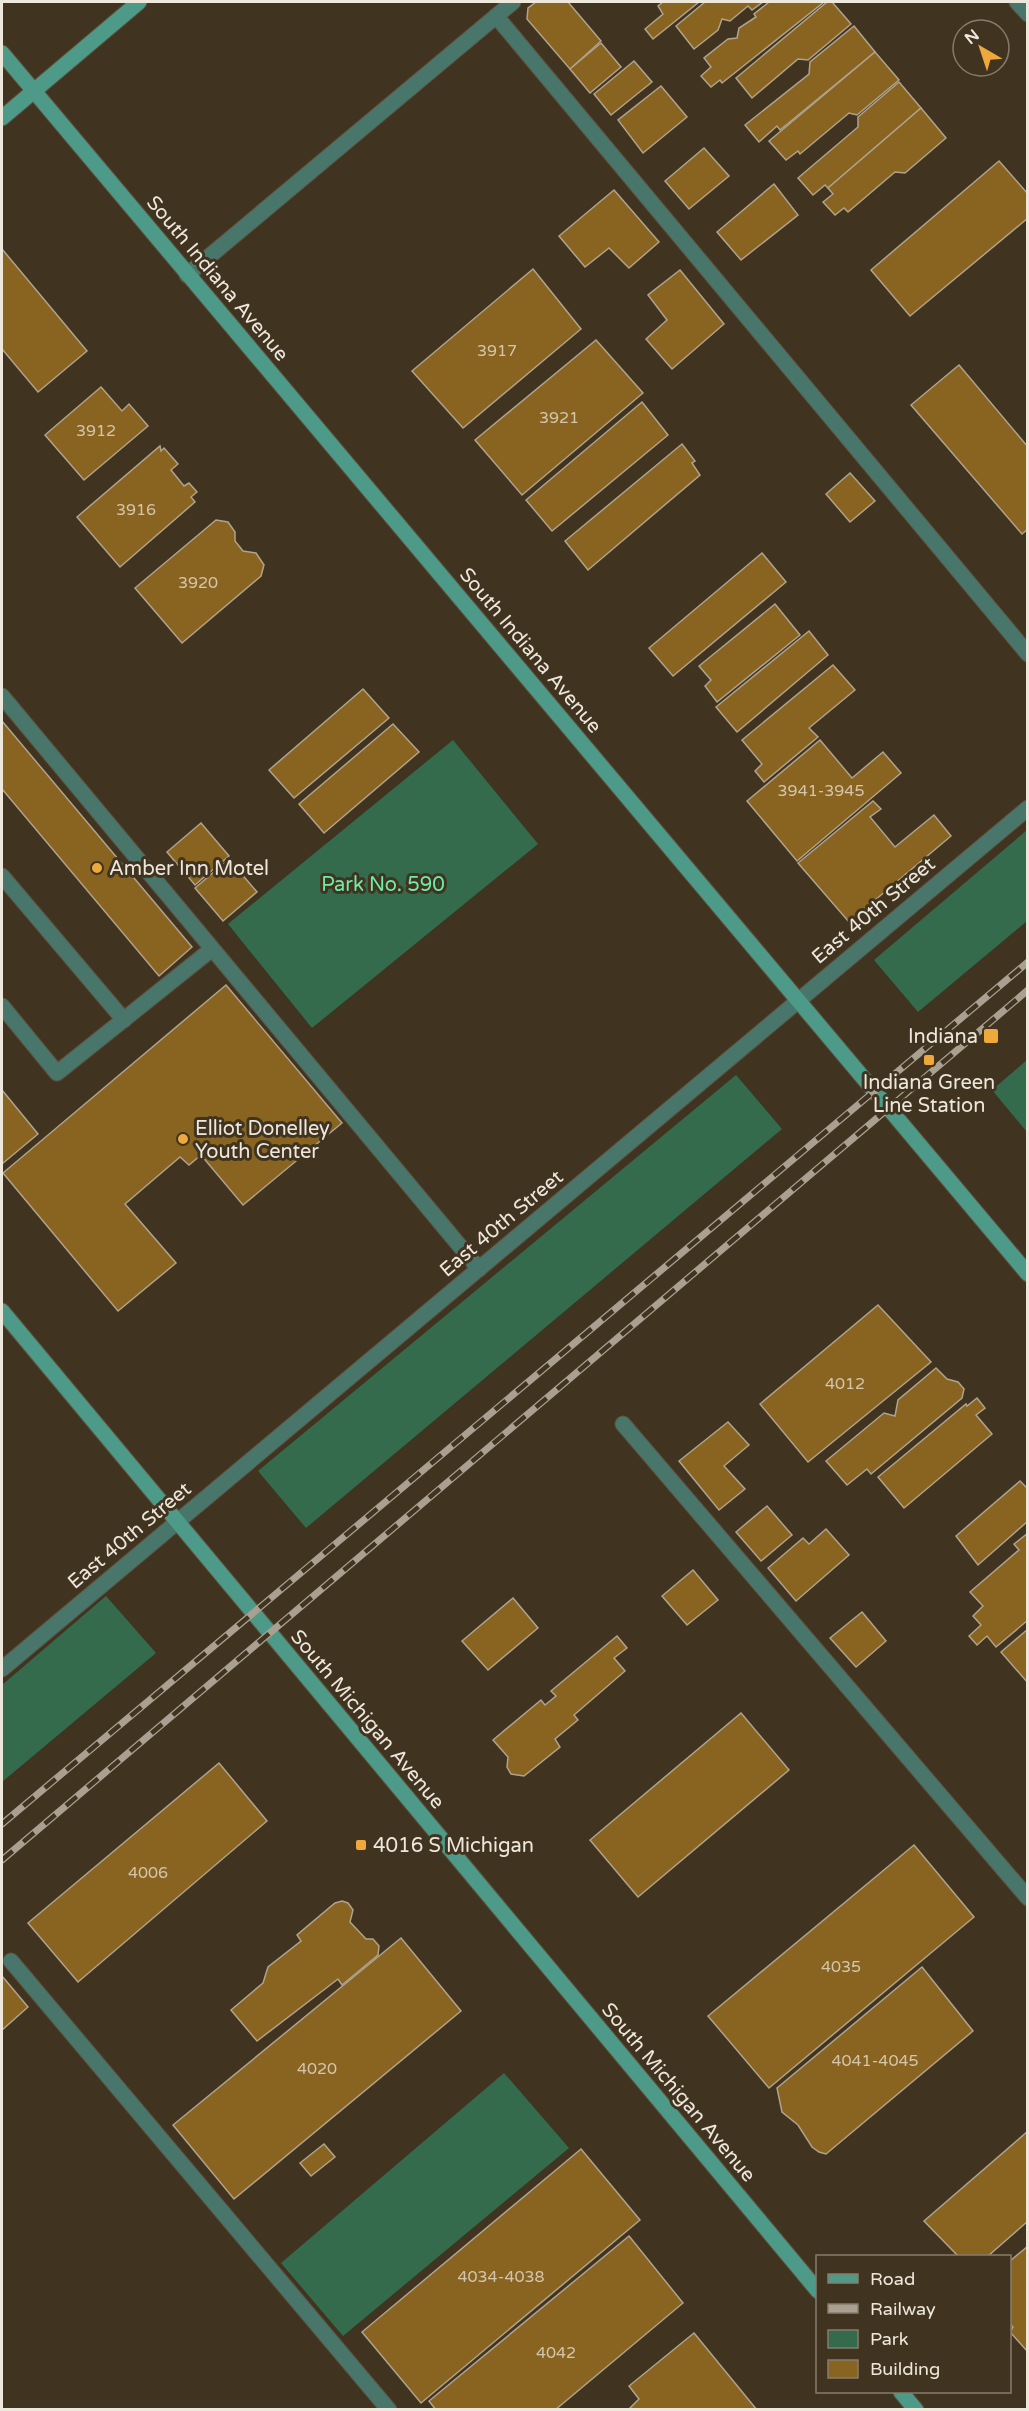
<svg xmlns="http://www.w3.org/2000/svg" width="1029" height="2411" font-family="'Varela Round',sans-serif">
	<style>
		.green { fill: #336b4c }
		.building { fill: #886420; stroke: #b0a28c; stroke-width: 1.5 }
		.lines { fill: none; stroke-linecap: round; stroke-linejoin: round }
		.lane-casing { stroke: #5c513f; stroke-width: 17 }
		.street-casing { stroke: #5c513f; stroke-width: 17 }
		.secondary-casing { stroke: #5c513f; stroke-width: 17 }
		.lane { stroke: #49766b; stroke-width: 15 }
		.street { stroke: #49766b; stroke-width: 15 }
		.secondary { stroke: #4e9a88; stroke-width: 15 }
		.rail-casing { stroke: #a9a092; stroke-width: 7 }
		.rail { stroke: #403421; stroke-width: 4.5; stroke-dasharray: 14; stroke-linecap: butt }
		.poi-dot { fill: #eea83c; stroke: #403421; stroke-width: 2 }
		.labels { text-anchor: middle; stroke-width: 6; stroke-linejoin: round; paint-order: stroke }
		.number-label { font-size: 16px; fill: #d4c6ad }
		.street-label { font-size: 20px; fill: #eee7dc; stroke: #403421 }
		.poi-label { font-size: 20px; fill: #eee7dc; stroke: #403421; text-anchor: start }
		.park-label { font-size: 20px; fill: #6eeba7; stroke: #403421 }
	</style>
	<rect width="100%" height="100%" fill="#403421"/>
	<g class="green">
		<path d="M453 740 538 844 312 1028 228 924Z"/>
		<path d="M1027 830V921L918 1012 874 960Z"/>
		<path d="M1027 1060V1132L992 1090Z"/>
		<path d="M736 1075 782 1129 306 1528 258 1471Z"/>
		<path d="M106 1596 156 1653 2 1782V1685Z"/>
		<path d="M504 2073 569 2148 343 2336 281 2263Z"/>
	</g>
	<g class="building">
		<path d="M536 2H568L601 41 570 69 527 19 528 8Z"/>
		<path d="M663 2H699L653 39 645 29 663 14 658 6Z"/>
		<path d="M705 2H763L752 10 748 6 730 21 722 19 718 30 694 49 676 26Z"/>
		<path d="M769 2H824L722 83 720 80 711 87 701 76 711 67 704 58 728 39 737 38 739 28 756 17 754 14Z"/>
		<path d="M827 2H832L851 24 808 60 798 59 752 98 736 78Z"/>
		<path d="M854 26 875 52 780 130 777 126 759 142 745 125 809 74 810 62Z"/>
		<path d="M601 43 621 67 590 93 570 69Z"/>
		<path d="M875 52 899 80 857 115 849 113 800 154 798 151 786 160 769 141Z"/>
		<path d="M634 61 652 82 611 115 594 94Z"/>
		<path d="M899 82 921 108 828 188 825 185 813 195 798 178 858 127V117Z"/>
		<path d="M661 86 687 117 643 153 618 120Z"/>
		<path d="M921 108 946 138 905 173 895 172 848 212 844 208 835 215 823 202 833 194 828 188Z"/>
		<path d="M704 148 729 176 689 209 665 181Z"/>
		<path d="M999 161 1028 194V218L910 316 871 270Z"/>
		<path d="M774 184 798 215 741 260 717 232Z"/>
		<path d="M614 190 659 242 629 268 609 248 585 267 559 236Z"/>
		<path d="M2 249 87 351 38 392 2 349Z"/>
		<path d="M533 269 581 329 463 428 412 371Z"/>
		<path d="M680 270 724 324 672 369 646 339 667 320 648 295Z"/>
		<path d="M596 340 643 393 522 495 475 440Z"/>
		<path d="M959 365 1028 447V529L1022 534 911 405Z"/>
		<path d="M101 387 122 411 129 404 148 426 84 480 45 435Z"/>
		<path d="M642 402 668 435 552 531 526 500Z"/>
		<path d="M682 444 695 461 692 463 700 475 588 570 565 541Z"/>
		<path d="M160 446 161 451 164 448 178 464 171 470 184 486 189 483 197 492 191 497 195 502 120 567 77 517Z"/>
		<path d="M850 473 875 501 850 522 826 494Z"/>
		<path d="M216 520 228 522 235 532V541L243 551 256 553 264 565 261 576 182 643 135 588Z"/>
		<path d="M762 553 786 582 673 676 649 648Z"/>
		<path d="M775 604 800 635 717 702 705 686 711 680 699 666Z"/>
		<path d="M809 631 828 655 737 732 716 707Z"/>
		<path d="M833 665 855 690 809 728 818 737 764 782 755 771 762 764 742 740Z"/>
		<path d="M363 689 389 718 294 798 269 770Z"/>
		<path d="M2 721 192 947 159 976 2 789Z"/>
		<path d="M393 724 419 752 324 833 299 804Z"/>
		<path d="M820 740 852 778 883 752 901 773 797 861 747 801Z"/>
		<path d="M873 801 881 809 870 817 895 847 934 815 951 836 849 922 798 863Z"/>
		<path d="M201 823 229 856 195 885 167 852Z"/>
		<path d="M229 859 257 892 223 921 195 888Z"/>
		<path d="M226 985 342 1123 243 1205 201 1155 189 1165 180 1157 125 1204 176 1263 118 1311 3 1173Z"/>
		<path d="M2 1090 38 1134 2 1164Z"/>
		<path d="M878 1305 931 1362 808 1462 760 1404Z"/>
		<path d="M936 1368 947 1379 958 1382 964 1389 962 1398 871 1474 867 1469 847 1485 826 1461 884 1413 895 1416 898 1400Z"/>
		<path d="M977 1398 985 1408 976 1415 992 1434 904 1508 878 1477 966 1404 967 1406Z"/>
		<path d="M728 1422 749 1445 724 1466 745 1489 719 1510 679 1461Z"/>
		<path d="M1020 1481 1028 1489V1521L978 1565 956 1536Z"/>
		<path d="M767 1506 792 1535 761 1561 736 1532Z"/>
		<path d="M826 1529 849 1555 796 1601 768 1568 803 1538 809 1544Z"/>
		<path d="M1028 1533V1620L996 1647 987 1636 977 1645 969 1636 981 1625 973 1616 983 1606 970 1592 1019 1550 1014 1544Z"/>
		<path d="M693 1570 718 1600 687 1625 662 1596Z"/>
		<path d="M513 1598 538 1628 488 1670 462 1641Z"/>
		<path d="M862 1612 886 1641 856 1667 830 1638Z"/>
		<path d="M1028 1629V1683L1001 1652Z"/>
		<path d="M617 1636 627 1648 614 1658 625 1671 574 1715 578 1720 555 1739 560 1747 524 1776 511 1774 507 1767 508 1757 493 1740 541 1700 545 1705 556 1696 551 1691Z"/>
		<path d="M741 1713 789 1770 638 1897 590 1840Z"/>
		<path d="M219 1763 267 1821 78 1982 28 1923Z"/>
		<path d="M914 1845 974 1917 769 2088 708 2016Z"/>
		<path d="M342 1901 348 1903 353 1910 350 1922 366 1939H373L379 1946 378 1955 342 1985 338 1979 257 2041 231 2010 263 1983 268 1967 301 1941 297 1935 335 1903Z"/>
		<path d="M401 1938 461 2011 234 2199 173 2125Z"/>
		<path d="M922 1967 973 2031 826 2154 819 2152 812 2147 798 2125 782 2112 777 2088Z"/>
		<path d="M2 1976 28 2007 2 2030Z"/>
		<path d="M1028 2131V2221L988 2256H958L924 2221Z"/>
		<path d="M324 2144 335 2157 311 2176 300 2163Z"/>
		<path d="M581 2149 640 2220 421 2403 362 2332Z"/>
		<path d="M629 2236 683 2303 555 2410H436L429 2401Z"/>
		<path d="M1028 2246V2352L1010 2332 1013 2327 1010 2324V2261Z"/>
		<path d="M694 2333 757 2410H628L639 2399 629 2386Z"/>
	</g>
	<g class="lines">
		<g class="lane-casing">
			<g id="lane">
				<path d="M496 16 1028 654"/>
				<path d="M187 275 513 2"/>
				<path d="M2 696 479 1269"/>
				<path d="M2 876 124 1020"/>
				<path d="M2 1006 57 1073 212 949"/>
				<path d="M623 1424 1028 1898"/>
				<path d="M11 1961 389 2410"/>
			</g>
		</g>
		<g class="street-casing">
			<g id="street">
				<path d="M1017 2 1028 14"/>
				<path d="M2 1669 1028 808"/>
			</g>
		</g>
		<g class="secondary-casing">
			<g id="secondary">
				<path d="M2 53 1028 1274"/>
				<path d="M2 118 139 2"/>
				<path d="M2 1311 818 2291"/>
				<path d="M901 2392 916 2410"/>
			</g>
		</g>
		<use href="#lane" class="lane"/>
		<use href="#street" class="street"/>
		<use href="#secondary" class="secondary"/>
		<g class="rail-casing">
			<g id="rail">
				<path d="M2 1824 1028 962"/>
				<path d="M2 1860 1028 990"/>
			</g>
		</g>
		<use href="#rail" class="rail"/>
	</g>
	<g class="poi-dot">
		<circle cx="97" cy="868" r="6"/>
		<rect x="983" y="1028" width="16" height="16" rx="3"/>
		<rect x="923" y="1054" width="12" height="12" rx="3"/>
		<circle cx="183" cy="1139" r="6"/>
		<rect x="355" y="1839" width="12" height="12" rx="3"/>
	</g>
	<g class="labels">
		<g class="number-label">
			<text x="497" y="356">3917</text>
			<text x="559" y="423">3921</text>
			<text x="96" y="436">3912</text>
			<text x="136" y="515">3916</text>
			<text x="198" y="588">3920</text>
			<text x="821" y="796">3941-3945</text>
			<text x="845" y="1389">4012</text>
			<text x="148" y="1878">4006</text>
			<text x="841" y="1972">4035</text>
			<text x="875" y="2066">4041-4045</text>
			<text x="317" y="2074">4020</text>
			<text x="501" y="2282">4034-4038</text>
			<text x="556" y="2358">4042</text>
		</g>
		<g class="street-label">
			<text transform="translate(218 278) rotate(50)" y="7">South Indiana Avenue</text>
			<text transform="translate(531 650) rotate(50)" y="7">South Indiana Avenue</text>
			<text transform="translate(873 910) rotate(-40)" y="7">East 40th Street</text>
			<text transform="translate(501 1223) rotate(-40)" y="7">East 40th Street</text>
			<text transform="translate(129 1535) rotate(-40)" y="7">East 40th Street</text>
			<text transform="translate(368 1719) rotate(50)" y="7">South Michigan Avenue</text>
			<text transform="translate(679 2092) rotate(50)" y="7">South Michigan Avenue</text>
		</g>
		<g class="poi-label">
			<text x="109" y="875">Amber Inn Motel</text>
			<text x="978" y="1043" text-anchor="end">Indiana</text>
			<text x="929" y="1089" text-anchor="middle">Indiana Green<tspan x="929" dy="23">Line Station</tspan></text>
			<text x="195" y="1135">Elliot Donelley<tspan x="195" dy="23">Youth Center</tspan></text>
			<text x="373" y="1852">4016 S Michigan</text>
		</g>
		<g class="park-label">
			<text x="383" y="891">Park No. 590</text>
		</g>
	</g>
	<rect width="1029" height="2411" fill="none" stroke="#eee7dc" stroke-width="6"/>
	<rect x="816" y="2255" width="195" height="138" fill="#403421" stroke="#867c6c" stroke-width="1.5"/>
	<rect x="828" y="2274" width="30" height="9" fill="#4e9a88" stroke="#867c6c" stroke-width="1.5"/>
	<text x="870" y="2285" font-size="18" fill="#eee7dc">Road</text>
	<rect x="828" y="2304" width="30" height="9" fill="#a9a092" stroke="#867c6c" stroke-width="1.5"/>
	<text x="870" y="2315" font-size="18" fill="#eee7dc">Railway</text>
	<rect x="828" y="2330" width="30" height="18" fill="#336b4c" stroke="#867c6c" stroke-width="1.5"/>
	<text x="870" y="2345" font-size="18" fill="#eee7dc">Park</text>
	<rect x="828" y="2360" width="30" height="18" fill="#886420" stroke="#867c6c" stroke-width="1.5"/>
	<text x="870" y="2375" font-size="18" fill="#eee7dc">Building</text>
	<g transform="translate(981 48) rotate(321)"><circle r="28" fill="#403421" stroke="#867c6c" stroke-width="1.5"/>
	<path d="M0-4.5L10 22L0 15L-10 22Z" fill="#eea83c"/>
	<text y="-9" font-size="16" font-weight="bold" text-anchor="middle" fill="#eee7dc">N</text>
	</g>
</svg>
